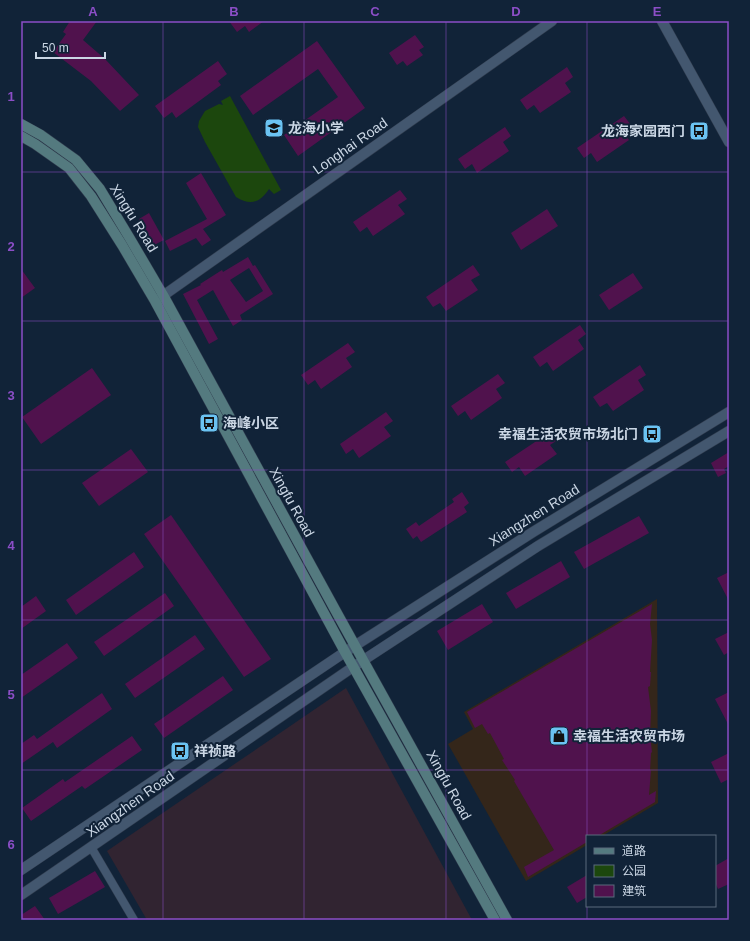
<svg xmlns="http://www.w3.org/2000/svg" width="750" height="941" font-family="Arial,'Noto Sans SC',sans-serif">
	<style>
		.commercial { fill: #34261a }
		.industrial { fill: #312431 }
		.green { fill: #1c470d }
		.building { fill: #50124d; fill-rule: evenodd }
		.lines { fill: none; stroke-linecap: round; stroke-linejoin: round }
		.minor-casing { stroke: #303c4e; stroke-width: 9 }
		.tertiary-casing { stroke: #303c4e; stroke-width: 11 }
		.secondary-casing { stroke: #303c4e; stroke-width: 11 }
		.minor { stroke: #43576f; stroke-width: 8 }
		.tertiary { stroke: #43576f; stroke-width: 10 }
		.secondary { stroke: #547a7f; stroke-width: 10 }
		.grid { fill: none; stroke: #8b4ec6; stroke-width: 1; stroke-opacity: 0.55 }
		.labels { text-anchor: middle; stroke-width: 4; stroke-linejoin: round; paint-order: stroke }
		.poi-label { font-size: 14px; font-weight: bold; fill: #cad6e4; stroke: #112338; text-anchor: start }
		.street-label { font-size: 14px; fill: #cad6e4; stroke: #112338 }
		.neatline { fill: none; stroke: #8b4ec6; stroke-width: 1.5 }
		.grid-label { font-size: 13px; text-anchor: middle; font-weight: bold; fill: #8b4ec6 }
	</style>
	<rect width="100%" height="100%" fill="#112338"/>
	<path class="commercial" d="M657 599 658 803 602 836H587V845L526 881 448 744 473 729 464 712Z"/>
	<path class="industrial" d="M346 688 472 920H147L107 851Z"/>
	<path class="green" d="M230 96 281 190 274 194 269 189C260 203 250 206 236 197L205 142 198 127 199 121 205 111 219 104 223 105 221 101Z"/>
	<g class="building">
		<path d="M70 21H97L83 40 105 59 139 95 120 111 91 81 53 52 66 34 63 32Z"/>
		<path d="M229 21H264L249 32 245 26 237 32Z"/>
		<path d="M415 35 424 47 419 50 423 55 407 66 403 61 397 65 389 53Z"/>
		<path d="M317 41 365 108 298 156 284 135 338 97 318 69 253 115 240 96Z"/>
		<path d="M218 61 227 74 218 81 221 85 176 118 172 112 164 118 155 106Z"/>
		<path d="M567 67 573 77 565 83 571 92 540 113 534 105 527 110 520 100Z"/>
		<path d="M624 116 631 125 622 131 629 140 597 162 591 153 584 158 577 148Z"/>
		<path d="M505 127 511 136 503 142 509 151 477 173 472 164 465 169 458 159Z"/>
		<path d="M201 173 226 215 203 229 211 240 202 246 196 238 170 251 165 241 207 219 186 183Z"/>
		<path d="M400 190 407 199 398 205 405 214 373 236 367 227 360 232 353 222Z"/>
		<path d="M547 209 558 226 521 250 511 233Z"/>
		<path d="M149 213 164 240 154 245 139 219Z"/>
		<path d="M248 257 253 266 255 265 273 294 240 315 242 320 233 326 213 290 197 300 218 339 209 344 183 294 201 285 200 284 222 270 223 272ZM249 268 263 291 246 302 230 280Z"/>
		<path d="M473 265 480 275 471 280 478 290 446 311 440 303 433 307 426 297Z"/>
		<path d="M21 269 35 288 21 298Z"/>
		<path d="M633 273 643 288 609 310 599 295Z"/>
		<path d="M580 325 586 334 578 340 584 349 553 371 547 362 540 367 533 357Z"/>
		<path d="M348 343 355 352 346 358 352 367 321 389 315 380 308 385 301 375Z"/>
		<path d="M640 365 646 375 638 380 644 390 613 411 607 403 600 407 593 397Z"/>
		<path d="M92 368 111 395 41 444 22 417Z"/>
		<path d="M498 374 505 383 496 389 502 398 471 420 465 411 458 416 451 406Z"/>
		<path d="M386 412 393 421 384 427 391 436 359 458 353 449 346 454 340 444Z"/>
		<path d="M553 430 559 439 550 445 557 454 525 476 519 467 512 472 505 462Z"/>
		<path d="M131 449 148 472 99 506 82 483Z"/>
		<path d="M729 452V466L724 469 726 473 718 477 711 463Z"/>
		<path d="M462 492 469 503 464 507 467 512 421 542 417 536 413 539 406 529 416 522 419 526 454 502 452 499Z"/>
		<path d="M171 515 271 659 244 677 144 534Z"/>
		<path d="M639 516 649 533 584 569 574 552Z"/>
		<path d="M134 552 144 567 76 615 66 600Z"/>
		<path d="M561 561 570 577 516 609 506 593Z"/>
		<path d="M729 572V601L717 578Z"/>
		<path d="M165 593 174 606 104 656 94 642Z"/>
		<path d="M36 596 46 611 21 629V607Z"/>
		<path d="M482 604 493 622 448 650 437 631Z"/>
		<path d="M652 604 650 624 652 640 650 672H651L650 686 648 687 651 711 650 735 652 752 651 753 650 771 651 770 649 795 656 791 655 802 598 836H587V842L528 877 524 867 554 850 514 781 515 780 502 760 504 759 490 733 488 734 482 724 475 728 467 712Z"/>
		<path d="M729 632V652L724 655 715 639Z"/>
		<path d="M195 635 205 649 135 698 125 684Z"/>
		<path d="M67 643 78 658 21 698V675Z"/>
		<path d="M223 676 233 690 164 738 154 724Z"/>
		<path d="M729 692V726L715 699Z"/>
		<path d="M102 693 112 709 57 748 53 742 21 764V744L34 735 37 739Z"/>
		<path d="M132 736 142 750 85 789 82 786 31 821 22 808 63 779 65 782Z"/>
		<path d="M729 753V779L721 783 711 762Z"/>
		<path d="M729 858V884L718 889 715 882V866Z"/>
		<path d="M95 871 105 887 58 914 49 898Z"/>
		<path d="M587 875V897L577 903 567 887Z"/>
		<path d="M35 906 45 920H21V915Z"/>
	</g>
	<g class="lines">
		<g class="minor-casing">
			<path id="minor" d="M91 847 134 920"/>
		</g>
		<g class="tertiary-casing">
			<g id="tertiary">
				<path d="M662 21 729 142"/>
				<path d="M157 300 552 21"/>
				<path d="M21 870 345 652 533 532 729 412"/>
				<path d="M21 895 353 667 538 546 729 431"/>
			</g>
		</g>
		<g class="secondary-casing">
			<g id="secondary">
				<path d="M21 124 41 135 76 160 100 189 129 237 163 295 338 615 507 920"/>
				<path d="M21 136 35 144 69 168 91 196 122 245 155 301 345 652 495 920"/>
			</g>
		</g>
		<use href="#minor" class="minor"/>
		<use href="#tertiary" class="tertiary"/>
		<use href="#secondary" class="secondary"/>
	</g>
	<path class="grid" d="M163 21V920M304 21V920M446 21V920M587 21V920M21 172H729M21 321H729M21 470H729M21 620H729M21 770H729"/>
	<defs>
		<g id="school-square" transform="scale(1)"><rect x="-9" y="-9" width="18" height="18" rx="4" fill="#6bc3f2" stroke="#112338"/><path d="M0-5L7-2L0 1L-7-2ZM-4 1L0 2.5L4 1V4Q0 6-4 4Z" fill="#111"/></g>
		<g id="bus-square" transform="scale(1)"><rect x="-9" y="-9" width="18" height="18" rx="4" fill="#6bc3f2" stroke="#112338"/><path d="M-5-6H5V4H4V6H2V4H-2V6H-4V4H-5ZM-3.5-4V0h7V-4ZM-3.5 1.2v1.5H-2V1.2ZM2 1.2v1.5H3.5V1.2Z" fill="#111"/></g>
		<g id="shop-square" transform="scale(1)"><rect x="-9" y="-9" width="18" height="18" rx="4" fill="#6bc3f2" stroke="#112338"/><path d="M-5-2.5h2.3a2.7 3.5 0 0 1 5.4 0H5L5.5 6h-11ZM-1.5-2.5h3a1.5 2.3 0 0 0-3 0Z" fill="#111"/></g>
	</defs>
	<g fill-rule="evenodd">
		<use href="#school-square" x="274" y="128"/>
		<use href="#bus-square" x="699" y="131"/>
		<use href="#bus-square" x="209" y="423"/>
		<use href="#bus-square" x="652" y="434"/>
		<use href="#shop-square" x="559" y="736"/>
		<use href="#bus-square" x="180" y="751"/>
	</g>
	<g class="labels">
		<g class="poi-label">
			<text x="288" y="133">龙海小学</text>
			<text x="685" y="136" text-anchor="end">龙海家园西门</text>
			<text x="223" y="428">海峰小区</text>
			<text x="638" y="439" text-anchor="end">幸福生活农贸市场北门</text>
			<text x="573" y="741">幸福生活农贸市场</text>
			<text x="194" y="756">祥祯路</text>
		</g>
		<g class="street-label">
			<text transform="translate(350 146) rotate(-35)" y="5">Longhai Road</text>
			<text transform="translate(134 218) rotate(58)" y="5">Xingfu Road</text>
			<text transform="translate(292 502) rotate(61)" y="5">Xingfu Road</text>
			<text transform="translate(534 515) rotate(-32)" y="5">Xiangzhen Road</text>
			<text transform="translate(449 785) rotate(61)" y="5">Xingfu Road</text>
			<text transform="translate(130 804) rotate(-35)" y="5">Xiangzhen Road</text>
		</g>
	</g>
	<rect width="750" height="941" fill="none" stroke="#112338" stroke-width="44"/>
	<rect x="586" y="835" width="130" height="72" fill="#112338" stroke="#5b6b7d"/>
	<rect x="594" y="848" width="20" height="6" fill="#547a7f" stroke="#5b6b7d"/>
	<text x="622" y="855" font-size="12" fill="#cad6e4">道路</text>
	<rect x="594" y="865" width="20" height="12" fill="#1c470d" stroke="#5b6b7d"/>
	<text x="622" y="875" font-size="12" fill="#cad6e4">公园</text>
	<rect x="594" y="885" width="20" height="12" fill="#50124d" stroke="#5b6b7d"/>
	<text x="622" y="895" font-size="12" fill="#cad6e4">建筑</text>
	<path d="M36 52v6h69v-6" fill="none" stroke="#cad6e4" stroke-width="2"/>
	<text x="42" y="52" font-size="12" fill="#cad6e4" stroke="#112338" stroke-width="3" paint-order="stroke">50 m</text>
	<rect x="22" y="22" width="706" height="897" class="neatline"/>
	<g class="grid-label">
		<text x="93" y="16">A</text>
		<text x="234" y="16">B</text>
		<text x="375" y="16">C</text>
		<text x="516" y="16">D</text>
		<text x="657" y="16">E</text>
		<text x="11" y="101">1</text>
		<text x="11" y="251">2</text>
		<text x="11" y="400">3</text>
		<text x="11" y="550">4</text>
		<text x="11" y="699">5</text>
		<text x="11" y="849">6</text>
	</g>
</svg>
